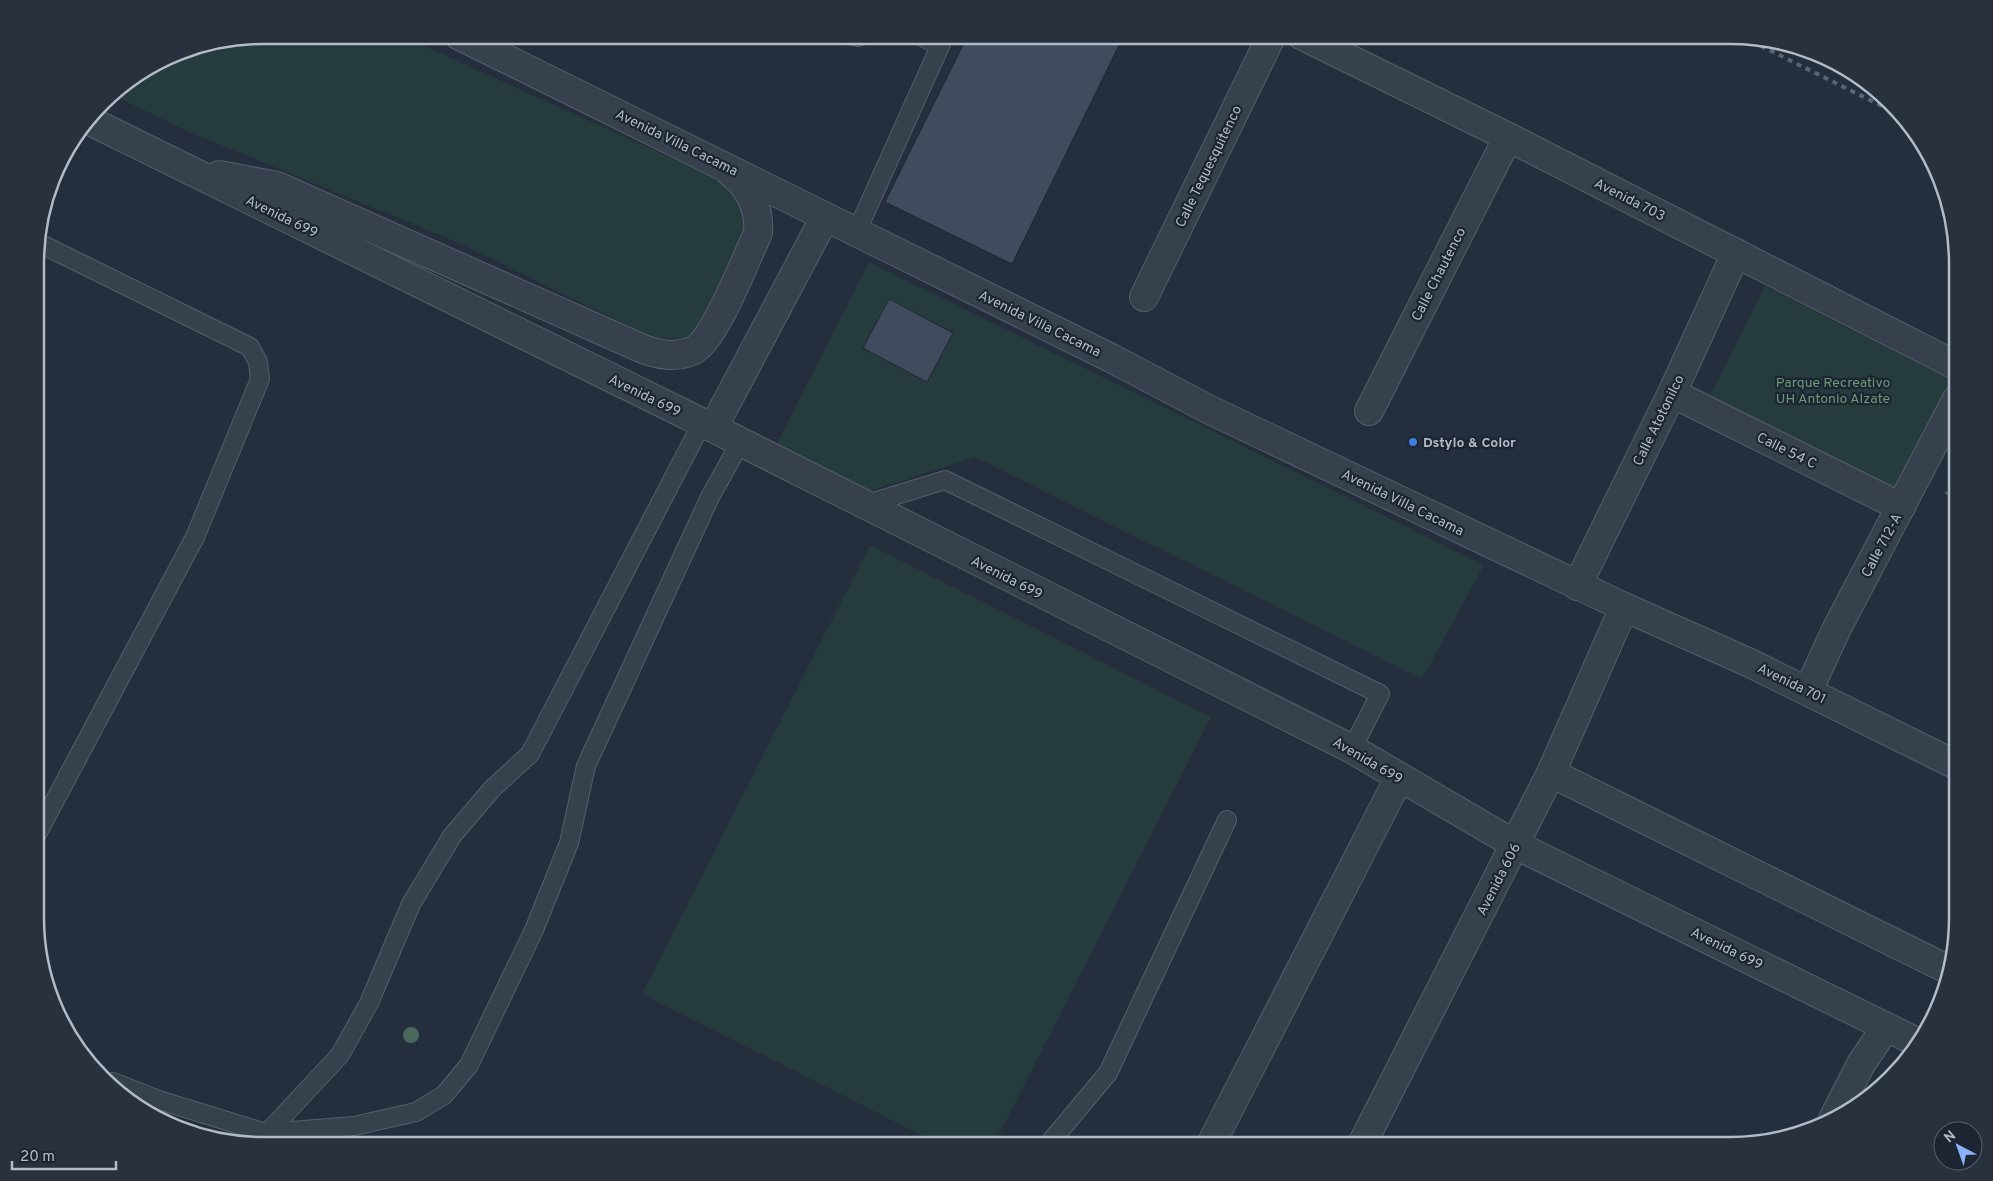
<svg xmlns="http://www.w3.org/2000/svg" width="1993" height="1181" font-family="Overpass,sans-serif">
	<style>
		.green { fill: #263b3e }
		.building { fill: #404c5d; stroke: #1f2734 }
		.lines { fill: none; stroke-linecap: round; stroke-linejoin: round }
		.service-casing { stroke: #565e6b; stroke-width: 20 }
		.minor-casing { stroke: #565e6b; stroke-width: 30 }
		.tertiary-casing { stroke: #565e6b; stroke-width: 30 }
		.path { stroke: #43585b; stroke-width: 3; stroke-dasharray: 4 4; stroke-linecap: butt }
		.service { stroke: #37404d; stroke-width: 18 }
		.minor { stroke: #37404d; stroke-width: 28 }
		.tertiary { stroke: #37404d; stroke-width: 28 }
		.rail { stroke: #596474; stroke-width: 4; stroke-dasharray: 5 5; stroke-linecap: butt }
		.tree { fill: #4a695c }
		.shop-dot { fill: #3f7fe0; stroke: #1d2532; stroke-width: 2 }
		.labels { text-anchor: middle; stroke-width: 4.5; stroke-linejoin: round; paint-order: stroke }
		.street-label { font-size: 14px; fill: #b3bbc9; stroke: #1d2532 }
		.park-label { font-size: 14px; fill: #6a9a76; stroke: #1d2532 }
		.poi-label { font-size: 14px; font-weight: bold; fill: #b3bbc9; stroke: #1d2532; text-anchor: start }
		.rim { fill: none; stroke: #b3bbc9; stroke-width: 2.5 }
	</style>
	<rect width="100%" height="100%" fill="#242e3d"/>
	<g class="green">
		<path d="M262 35H400L740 189 754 210 704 327 685 339 653 338 457 242 187 131 111 94 176 52Z"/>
		<path d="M869 262 1484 565 1422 679 975 457 864 493 774 449Z"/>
		<path d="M1765 286 1957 383 1902 495 1709 398Z"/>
		<path d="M870 545 1211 717 993 1146H943L642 994Z"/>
	</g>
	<g class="building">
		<path d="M968 35H1124L1012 264 885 202Z"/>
		<path d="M889 299 953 333 927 382 863 348Z"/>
	</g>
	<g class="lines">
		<g class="service-casing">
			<g id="service">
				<path d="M848 35 858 37 862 35"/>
				<path d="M919 35 940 46"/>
				<path d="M856 233 945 35"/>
				<path d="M37 242 250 347 258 362 260 379 195 537 37 834"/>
				<path d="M864 505 945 480 1380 694 1352 749"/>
				<path d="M113 1082 159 1100 266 1133 354 1126 416 1112 444 1095 469 1065 534 930 569 843 586 766 710 497 740 443"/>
				<path d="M256 1145 340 1055 369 1003 411 904 452 836 492 789 530 754 702 423"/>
				<path d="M1047 1146 1108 1073 1227 820"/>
			</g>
		</g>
		<g class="minor-casing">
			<g id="minor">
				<path d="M1301 35 1508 137 1957 366"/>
				<path d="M1144 297 1272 35"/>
				<path d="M1672 393 1901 507"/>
				<path d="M1369 411 1508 137"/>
				<path d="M1577 586 1672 393 1736 253"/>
				<path d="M1624 607 1750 663 1958 766"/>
				<path d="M1808 691 1837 628 1957 399"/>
				<path d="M1833 1119 1861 1064 1886 1027"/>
			</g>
		</g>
		<g class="tertiary-casing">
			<g id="tertiary">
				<path d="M458 35 1111 358 1210 410 1624 607 1551 773 1361 1146"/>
				<path d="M90 121 713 428 1352 749 1516 845 1919 1043"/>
				<path d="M219 175 277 186 643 349C660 355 675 358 692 351 715 341 746 258 758 233 760 210 750 187 731 173"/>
				<path d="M713 428 825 217"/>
				<path d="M1551 773 1947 969"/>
				<path d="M1210 1146 1399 778"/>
			</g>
		</g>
		<path class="path" d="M1945 492 1958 499"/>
		<use href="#service" class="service"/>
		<use href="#minor" class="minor"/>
		<use href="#tertiary" class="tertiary"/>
		<path class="rail" d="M1743 37 1902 116"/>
	</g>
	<circle class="tree" cx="411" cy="1035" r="8"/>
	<circle class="shop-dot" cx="1413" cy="442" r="5"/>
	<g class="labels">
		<g class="street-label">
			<text transform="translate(677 142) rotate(26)" y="5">Avenida Villa Cacama</text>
			<text transform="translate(1208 166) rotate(-64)" y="5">Calle Tequesquitenco</text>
			<text transform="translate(1630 199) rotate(27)" y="5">Avenida 703</text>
			<text transform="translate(282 216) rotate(26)" y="5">Avenida 699</text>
			<text transform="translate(1438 274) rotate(-63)" y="5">Calle Chautenco</text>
			<text transform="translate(1040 323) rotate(26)" y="5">Avenida Villa Cacama</text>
			<text transform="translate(645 395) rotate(26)" y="5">Avenida 699</text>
			<text transform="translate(1658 420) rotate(-64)" y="5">Calle Atotonilco</text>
			<text transform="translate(1787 450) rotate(26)" y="5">Calle 54 C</text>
			<text transform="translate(1403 502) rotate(26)" y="5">Avenida Villa Cacama</text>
			<text transform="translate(1881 545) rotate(-62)" y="5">Calle 712-A</text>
			<text transform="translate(1007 577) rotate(27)" y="5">Avenida 699</text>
			<text transform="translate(1792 683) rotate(26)" y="5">Avenida 701</text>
			<text transform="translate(1368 760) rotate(30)" y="5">Avenida 699</text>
			<text transform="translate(1498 879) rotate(-63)" y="5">Avenida 606</text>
			<text transform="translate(1727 948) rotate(26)" y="5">Avenida 699</text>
		</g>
		<g class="park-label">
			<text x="1833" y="387">Parque Recreativo<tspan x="1833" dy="16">UH Antonio Alzate</tspan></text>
		</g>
		<g class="poi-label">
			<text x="1423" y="447">Dstylo &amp; Color</text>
		</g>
	</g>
	<path d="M0 0H1993V1181H0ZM263 44H1730A219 219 0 0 1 1949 263V918A219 219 0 0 1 1730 1137H263A219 219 0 0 1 44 918V263A219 219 0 0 1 263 44Z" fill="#29313e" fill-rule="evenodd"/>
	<path class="rim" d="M263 44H1730A219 219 0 0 1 1949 263V918A219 219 0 0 1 1730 1137H263A219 219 0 0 1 44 918V263A219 219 0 0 1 263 44Z"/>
	<g transform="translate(1958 1146) rotate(319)"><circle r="24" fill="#1d2532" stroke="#59616e"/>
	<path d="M0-4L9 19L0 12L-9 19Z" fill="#89b2f8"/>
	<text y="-8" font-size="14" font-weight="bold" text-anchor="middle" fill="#b3bbc9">N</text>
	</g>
	<path d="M12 1161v8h104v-8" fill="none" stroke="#b3bbc9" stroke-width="2.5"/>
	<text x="20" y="1161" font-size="15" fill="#b3bbc9" stroke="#1d2532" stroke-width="4" paint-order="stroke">20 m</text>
</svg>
